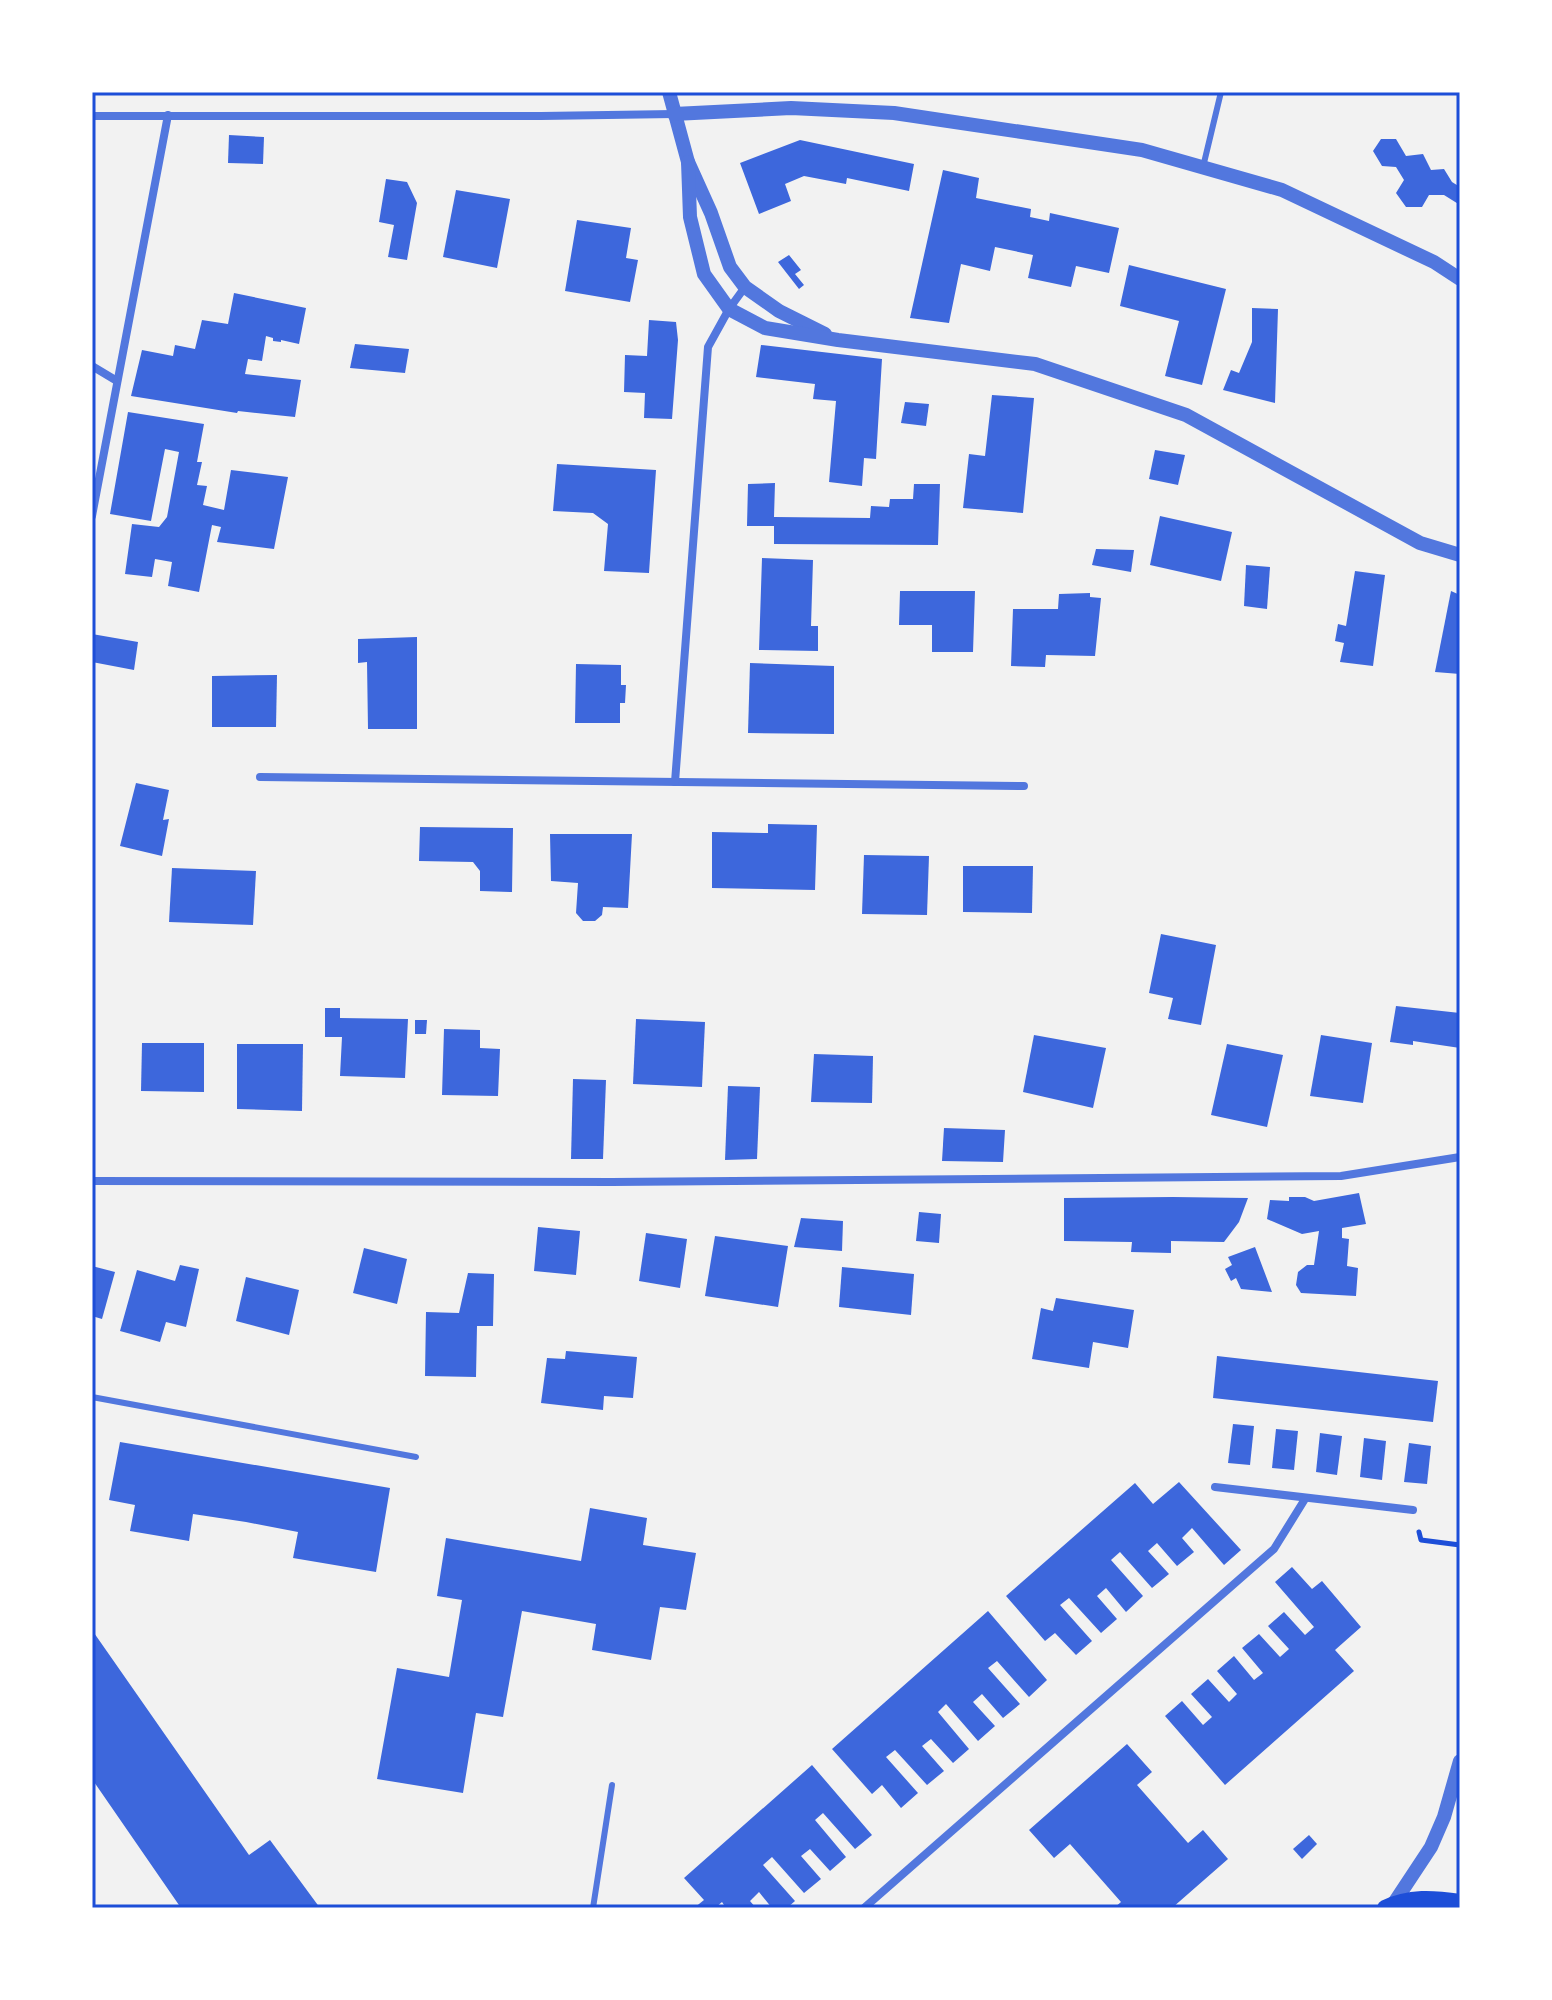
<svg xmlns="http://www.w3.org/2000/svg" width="1552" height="2000" font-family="Commissioner,sans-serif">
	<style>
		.building { fill: #3d67dc }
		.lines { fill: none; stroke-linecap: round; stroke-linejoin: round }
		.path { stroke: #1d4ed8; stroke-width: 5 }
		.service { stroke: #5277de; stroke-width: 6 }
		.minor { stroke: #5277de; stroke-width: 8 }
		.tertiary { stroke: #5277de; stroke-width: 14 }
		.secondary { stroke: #1d4ed8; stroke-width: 16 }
		.neatline { fill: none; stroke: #1d4ed8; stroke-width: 3 }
	</style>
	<rect width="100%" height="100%" fill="#f2f2f2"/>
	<g class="building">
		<path d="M229 135 264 137 263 164 228 163Z"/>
		<path d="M1381 139H1396L1406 156 1423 154 1431 170 1444 169 1452 182 1460 187V205L1444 195H1429L1422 207H1406L1396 193 1404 180 1396 167 1382 166 1373 151Z"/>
		<path d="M800 140 914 164 909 191 847 178 846 184 804 176 785 184 791 201 759 214 740 163Z"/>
		<path d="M943 170 979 178 976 198 1031 209 1030 217 1049 221 1050 213 1119 228 1109 273 1076 266 1071 287 1028 278 1033 255 995 247 990 271 961 264 949 323 910 318Z"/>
		<path d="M386 179 407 182 417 203 407 260 388 257 394 225 379 222Z"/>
		<path d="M456 190 510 199 497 268 443 257Z"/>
		<path d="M577 220 631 228 626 258 638 260 630 302 565 291Z"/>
		<path d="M789 255 801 270 795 274 804 285 799 289 778 262Z"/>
		<path d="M1129 265 1226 289 1202 385 1165 376 1179 321 1120 306Z"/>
		<path d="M234 293 306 308 299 344 281 340V342L273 341V338L266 336 262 361 248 359 245 374 301 380 295 417 238 411 237 413 131 396 142 350 173 356 175 345 195 349 202 320 228 324Z"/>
		<path d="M1252 308 1278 309 1275 403 1223 390 1231 370 1239 373 1252 342Z"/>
		<path d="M649 320 676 322 678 340 672 419 644 418 645 393 624 392 625 355 647 356Z"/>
		<path d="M355 344 409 349 405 373 350 368Z"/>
		<path d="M761 345 882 359 876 459 864 458 862 486 829 482 836 401 813 399 815 384 756 377Z"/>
		<path d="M992 395 1034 398 1023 513 963 508 969 454 985 456Z"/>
		<path d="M905 402 929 404 926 426 901 423Z"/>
		<path d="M128 412 204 424 197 462H202L197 485 207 486 203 505 224 510 231 470 288 477 274 549 217 542 221 527 212 525 199 592 168 586 172 562 155 559 152 577 125 574 132 524 159 527 167 517 179 452 165 449 151 521 110 514Z"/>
		<path d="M1155 450 1185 455 1178 485 1149 479Z"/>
		<path d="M557 464 656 470 649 573 604 571 608 524 593 513 553 511Z"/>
		<path d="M775 483 774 517 870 518 871 506 889 507 890 499H913L914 484H940L938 545 774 544V526H747L748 484Z"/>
		<path d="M1160 516 1232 532 1221 581 1150 565Z"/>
		<path d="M1096 549 1134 550 1131 572 1092 565Z"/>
		<path d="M762 558 813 560 811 626H818V651L759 650Z"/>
		<path d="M1246 565 1270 567 1267 609 1244 606Z"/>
		<path d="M1355 571 1385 575 1373 666 1340 662 1344 643 1335 641 1338 624 1346 626Z"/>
		<path d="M900 591H975L973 652H932V625H899Z"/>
		<path d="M1451 591 1460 595V674L1435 672Z"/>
		<path d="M1090 593V597L1101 598 1095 656 1046 655 1045 667 1011 666 1013 609H1058L1059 594Z"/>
		<path d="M92 634 138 642 134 670 92 662Z"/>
		<path d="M417 637V729H368L367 662 358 663V639Z"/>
		<path d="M750 663 834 666V734L748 733Z"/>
		<path d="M576 664 621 665V685H626L625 703H620V723H575Z"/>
		<path d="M277 675 276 727H212V676Z"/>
		<path d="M136 783 169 790 163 820 169 819 162 856 120 846Z"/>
		<path d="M768 824 817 825 815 890 712 888V832L768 833Z"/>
		<path d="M420 827 513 828 512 892 480 891V871L473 862 419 861Z"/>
		<path d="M550 834H632L628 908 603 907 602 915 595 921H583L576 913 578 883 551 881Z"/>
		<path d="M864 855 929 856 927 915 862 914Z"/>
		<path d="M963 866H1033L1032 913 963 912Z"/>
		<path d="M172 868 256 871 253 925 169 922Z"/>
		<path d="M1161 934 1216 945 1201 1025 1168 1019 1173 998 1149 993Z"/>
		<path d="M1396 1006 1460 1013V1048L1413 1041V1045L1390 1042Z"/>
		<path d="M325 1008H340V1018L408 1019 405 1078 340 1076 342 1037H325Z"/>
		<path d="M636 1019 705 1022 702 1087 633 1084Z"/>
		<path d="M415 1020H427L426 1034H415Z"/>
		<path d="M444 1029 480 1030V1048L500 1049 498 1096 442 1095Z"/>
		<path d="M1034 1035 1106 1048 1093 1108 1023 1092Z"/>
		<path d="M1321 1035 1372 1043 1363 1103 1310 1096Z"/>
		<path d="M142 1043H204V1092L141 1091Z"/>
		<path d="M237 1044H303L302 1111 237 1109Z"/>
		<path d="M1227 1044 1283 1055 1267 1127 1211 1115Z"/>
		<path d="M814 1054 873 1056 872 1103 811 1102Z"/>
		<path d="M573 1079 606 1080 603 1159H571Z"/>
		<path d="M728 1086 760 1087 757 1159 725 1160Z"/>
		<path d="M944 1128 1005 1130 1003 1162 942 1161Z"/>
		<path d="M1359 1193 1366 1224 1342 1228V1238L1349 1239 1347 1266 1358 1268 1356 1296 1301 1293 1296 1285 1298 1272 1307 1265H1314L1319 1231 1302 1234 1267 1219 1270 1200 1289 1201V1197H1305L1314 1201Z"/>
		<path d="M1173 1197 1248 1198 1239 1222 1224 1242 1171 1241V1253L1131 1252 1132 1242 1064 1241V1198Z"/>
		<path d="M919 1212 941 1214 939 1243 916 1241Z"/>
		<path d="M801 1218 843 1221 842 1251 794 1247Z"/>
		<path d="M538 1227 580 1231 576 1275 534 1271Z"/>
		<path d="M646 1233 687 1239 680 1288 639 1281Z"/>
		<path d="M715 1236 788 1246 778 1307 705 1296Z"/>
		<path d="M1255 1247 1272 1292 1241 1289 1236 1278 1231 1281 1225 1269 1232 1265 1228 1257Z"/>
		<path d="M364 1248 407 1259 397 1304 353 1293Z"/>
		<path d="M180 1265 199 1269 186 1327 166 1322 160 1342 120 1331 137 1270 175 1281Z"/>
		<path d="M92 1266 115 1272 102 1319 92 1316Z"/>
		<path d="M842 1267 914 1274 911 1315 839 1307Z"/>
		<path d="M468 1273 494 1274 493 1326H477L476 1377 425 1376 426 1312 459 1313Z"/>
		<path d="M246 1277 299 1290 289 1335 236 1321Z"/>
		<path d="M1056 1298 1134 1310 1128 1348 1093 1342 1089 1368 1032 1359 1041 1308 1053 1311Z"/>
		<path d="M566 1351 637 1357 633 1398 604 1396 603 1410 541 1403 547 1358 565 1359Z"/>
		<path d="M1217 1356 1438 1381 1433 1422 1213 1398Z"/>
		<path d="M1233 1424 1254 1426 1250 1465 1228 1463Z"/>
		<path d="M1276 1429 1298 1431 1294 1470 1272 1468Z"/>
		<path d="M1320 1433 1342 1436 1337 1475 1316 1472Z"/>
		<path d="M1364 1438 1386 1441 1382 1480 1360 1477Z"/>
		<path d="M120 1442 390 1488 376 1572 293 1558 298 1532 246 1522 193 1514 189 1541 130 1531 135 1505 109 1500Z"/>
		<path d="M1409 1443 1431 1446 1427 1484 1404 1482Z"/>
		<path d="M1179 1482 1241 1550 1224 1565 1192 1528 1182 1538 1194 1552 1177 1566 1157 1543 1148 1551 1169 1574 1152 1588 1120 1552 1111 1560 1143 1596 1126 1612 1106 1588 1097 1596 1117 1619 1101 1633 1069 1598 1060 1605 1092 1641 1076 1655 1055 1633 1045 1641 1006 1596 1135 1483 1153 1504Z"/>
		<path d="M590 1508 647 1518 643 1545 696 1553 686 1610 660 1607 651 1660 592 1650 596 1624 522 1611 503 1717 476 1713 463 1793 377 1779 397 1668 449 1677 462 1600 437 1596 446 1538 581 1561Z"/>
		<path d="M1292 1567 1312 1589 1322 1581 1361 1627 1335 1650 1354 1671 1225 1785 1165 1716 1182 1701 1203 1725 1212 1717 1191 1694 1208 1679 1229 1702 1237 1694 1217 1671 1234 1656 1254 1680 1263 1673 1242 1648 1259 1634 1280 1657 1289 1649 1268 1626 1284 1612 1305 1635 1314 1627 1275 1582Z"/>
		<path d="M988 1611 1047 1680 1029 1697 997 1661 988 1668 1020 1704 1003 1718 982 1694 973 1702 995 1726 978 1741 946 1704 938 1712 969 1749 953 1763 931 1739 922 1746 944 1771 927 1785 895 1750 886 1757 918 1793 901 1808 882 1785 872 1794 832 1749Z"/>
		<path d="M92 1630 249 1855 270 1840 320 1908H181L92 1779Z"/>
		<path d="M1127 1744 1152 1772 1137 1785 1188 1843 1203 1830 1228 1859 1172 1908H1114L1121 1902 1070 1844 1054 1858 1029 1830Z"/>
		<path d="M812 1765 872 1835 855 1849 823 1813 815 1820 846 1857 830 1871 810 1849 801 1856 821 1879 804 1893 772 1857 763 1865 795 1901 787 1908H772L759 1892 750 1901 756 1908H726L722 1902 715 1908H694L704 1900 684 1878Z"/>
		<path d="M1309 1835 1317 1844 1302 1859 1293 1849Z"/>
	</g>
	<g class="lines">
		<path class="path" d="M1419 1532 1421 1540 1460 1545"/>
		<g class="service">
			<path d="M1203 167 1221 92"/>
			<path d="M92 1397 416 1457"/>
			<path d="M593 1908 612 1785"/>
		</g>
		<g class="minor">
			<path d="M92 116H541L674 114"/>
			<path d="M92 366 117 381"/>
			<path d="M92 516 168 115"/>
			<path d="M260 777 1024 786"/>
			<path d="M675 782 708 347 729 309 745 287"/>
			<path d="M92 1181 612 1182 1341 1176 1460 1157"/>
			<path d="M1215 1487 1413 1510"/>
			<path d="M864 1908 1274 1549 1305 1499"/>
		</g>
		<g class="tertiary">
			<path d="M669 92 688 162 711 213 730 267 745 287 779 311 825 334"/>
			<path d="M674 114 791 108 894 113 1142 150 1282 190 1434 262 1460 279"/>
			<path d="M688 162 690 217 704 274 729 309 765 328 838 340 1035 364 1186 415 1420 543 1460 555"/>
			<path d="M1394 1903 1431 1847 1444 1817 1460 1761"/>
		</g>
		<path class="secondary" d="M1385 1908C1409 1896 1434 1898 1460 1902"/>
	</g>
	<rect width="1552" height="2000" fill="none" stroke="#ffffff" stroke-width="188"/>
	<rect x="94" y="94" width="1364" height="1812" class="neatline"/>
</svg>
